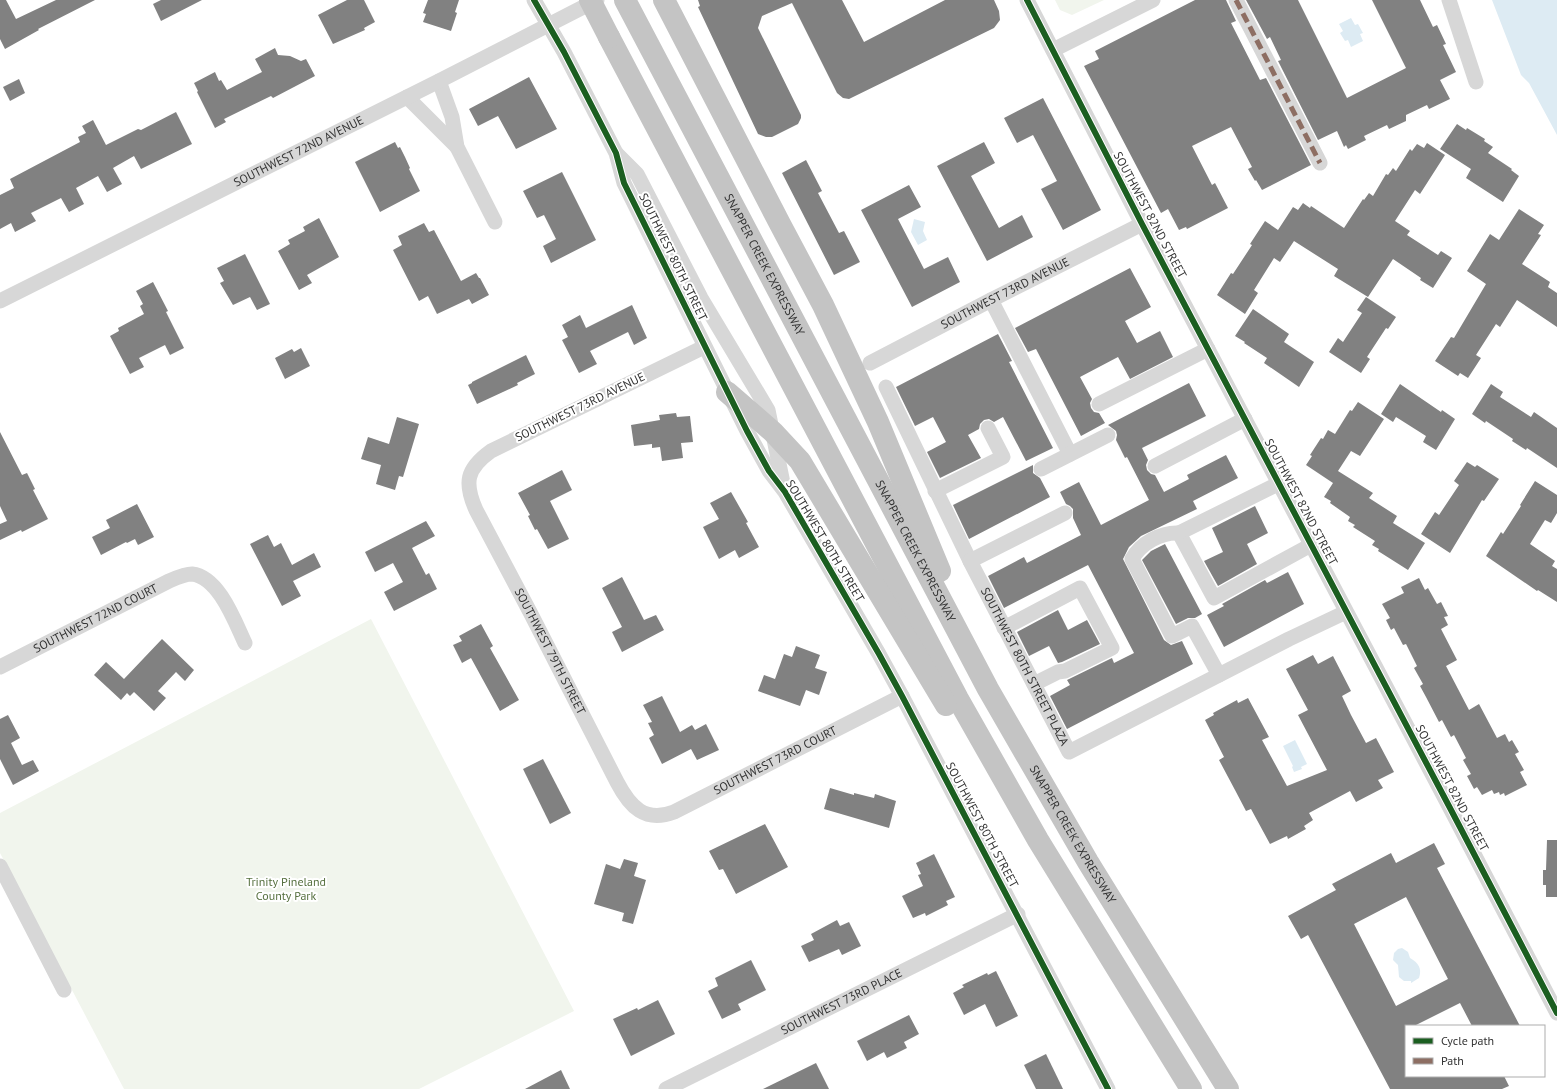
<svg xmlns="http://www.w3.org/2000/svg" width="1557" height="1089" font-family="'PT Sans',sans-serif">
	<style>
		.green { fill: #f1f5ed }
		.water { fill: #ddebf3 }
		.building { fill: #818181; fill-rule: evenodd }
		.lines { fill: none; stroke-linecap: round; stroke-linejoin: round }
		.minor { stroke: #d7d7d7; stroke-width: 15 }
		.highway { stroke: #c4c4c4; stroke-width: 22 }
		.highway-bridge { stroke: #c4c4c4; stroke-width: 22 }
		.quiet { stroke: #8d6e63; stroke-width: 5; stroke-dasharray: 10 5; stroke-linecap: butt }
		.cycleway-casing { stroke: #fff; stroke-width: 8 }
		.cycleway { stroke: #1b5e20; stroke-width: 6 }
		.labels { text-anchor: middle; stroke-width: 4; stroke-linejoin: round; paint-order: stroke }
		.street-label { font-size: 12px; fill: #333; stroke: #fff }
		.park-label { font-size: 12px; fill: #56703f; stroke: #fff }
	</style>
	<rect width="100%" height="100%" fill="#fff"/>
	<g class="green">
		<path d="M1055 0H1104L1072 15 1060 10Z"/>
		<path d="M371 619 574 1011 419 1089H124L0 853V813Z"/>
	</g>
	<g class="water">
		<path d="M1492 0H1557V135L1529 83 1521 75Z"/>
		<path d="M1351 18 1355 25 1358 24 1363 33 1360 34 1363 41 1351 47 1348 40 1345 41 1340 33 1343 31 1339 24Z"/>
		<path d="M914 219 925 222 923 231 927 240 918 245 911 232Z"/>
		<path d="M1295 740 1307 764 1301 767 1302 769 1294 772 1292 767 1293 766 1283 746Z"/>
		<path d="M1402 948 1408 952 1410 958C1419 963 1422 969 1419 978L1411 983V981H1404L1399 977 1398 965 1393 960 1394 953 1398 949Z"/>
	</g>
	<g class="building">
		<path d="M0 0H6L16 19 56 0H95L38 29 39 30 5 49 0 39Z"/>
		<path d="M161 0H202L161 21 153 4Z"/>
		<path d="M347 0H364L375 22 364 28 365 30 333 44 318 15Z"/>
		<path d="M428 0H459L455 12 457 13 451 31 423 22 426 14 423 13Z"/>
		<path d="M698 0H842L864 42 945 0H994L999 11 1000 20 994 28 849 99 843 98 837 93 792 3 762 16 758 28 801 115V118L798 124 772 137H766L758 134 698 7 700 6Z"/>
		<path d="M1195 0H1226L1236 21 1231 23 1260 80 1266 78 1311 165 1262 190 1256 180 1255 181 1248 169 1252 167 1231 127 1192 146 1212 185 1215 183 1228 208 1187 229 1186 227 1179 230 1168 209 1161 213 1084 66 1099 59 1095 51Z"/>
		<path d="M1246 0H1298L1347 98 1406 68 1372 0H1420L1433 27 1437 25 1446 44 1443 45 1456 72 1440 80 1450 99 1429 109 1427 105 1406 115V121L1389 129 1387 125 1364 136 1366 140 1348 149 1346 145 1344 147 1337 131 1318 140 1278 61 1281 60 1270 37 1267 39Z"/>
		<path d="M275 48 278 55 290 56 301 61 306 59 315 76 273 98 271 96 224 119 226 122 215 128 197 92 198 91 194 83 215 72 219 81 221 80 227 90 262 72 255 59Z"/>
		<path d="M529 77 557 129 516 149 498 116 478 126 469 109Z"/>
		<path d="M19 79 25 93 10 101 3 87Z"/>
		<path d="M1043 98 1101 210 1063 230 1041 189 1057 181 1033 135 1017 143 1004 118Z"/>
		<path d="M176 112 192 144 141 169 134 156 113 168 122 184 107 192 98 176 76 188 84 204 69 212 61 198 31 213 36 221 15 232 11 223 0 229V195L14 188 10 179 80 142 78 137 86 133 82 126 93 120 106 145 138 129 141 130Z"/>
		<path d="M1457 124 1466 130 1467 128 1485 139 1484 141 1493 147 1488 153 1512 169 1511 170 1519 176 1503 202 1466 178 1471 169 1440 149Z"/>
		<path d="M395 142 398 148 400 147 405 157 410 168 409 169 420 191 380 212 355 162Z"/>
		<path d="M984 142 995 163 971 176 999 228 1022 215 1033 237 987 261 937 166Z"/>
		<path d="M1427 143 1445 155 1420 194 1415 190 1395 221 1410 231 1407 235 1438 255 1441 251 1452 258 1433 288 1420 280 1421 278 1393 259 1368 297 1334 276 1338 269 1294 241 1280 262 1274 258 1254 290 1258 293 1245 314 1217 295 1231 273 1233 274 1252 245 1250 244 1265 221 1278 230 1293 207 1298 210 1303 203 1310 208 1311 206 1344 228 1363 199 1364 200 1369 193 1373 196 1386 174 1388 175 1393 168 1396 171 1410 149 1412 151 1417 144 1424 148Z"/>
		<path d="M806 160 822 191 818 193 839 233 844 231 860 262 834 275 782 173Z"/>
		<path d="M562 172 596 240 551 263 543 246 556 239 544 215 537 218 523 191Z"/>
		<path d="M909 185 921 207 898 219 924 269 948 257 960 282 912 307 861 210Z"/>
		<path d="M1519 209 1544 225 1538 234 1541 235 1522 264 1550 282 1548 287 1557 293V327L1517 300 1500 327 1496 324 1476 355 1481 358 1468 378 1460 373 1458 376 1435 361 1451 337 1454 338 1486 284 1467 271 1490 234 1499 240Z"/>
		<path d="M319 218 339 257 307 275 312 283 299 290 278 251 290 244 288 240 305 231 303 227Z"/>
		<path d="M424 223 429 232 434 230 461 281 476 273 479 278H480L489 295 472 304 469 299 437 314 428 296 419 301 393 250 402 245 398 236Z"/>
		<path d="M245 254 270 304 257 310 250 297 233 305 220 283 224 281 217 268Z"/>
		<path d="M1130 268 1151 307 1125 321 1137 343 1160 331 1173 357 1130 379 1118 357 1080 377 1092 399 1090 403 1091 408 1094 412 1099 413 1105 423 1081 436 1036 349 1028 352 1015 328Z"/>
		<path d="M153 282 168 311 166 312 184 348 170 355 165 345 139 358 144 367 130 374 110 336 119 331 118 328 144 314 140 306 143 304 136 291Z"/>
		<path d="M1366 297 1396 317 1388 329 1386 328 1367 357 1370 359 1361 373 1329 352 1338 338 1343 342 1362 313 1357 310Z"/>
		<path d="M632 305 647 338 634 345 628 332 590 351 597 364 579 373 562 340 568 337 562 325 580 315 586 328Z"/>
		<path d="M1253 309 1289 334 1284 342 1314 362 1299 387 1264 363 1267 358 1244 343 1245 342 1235 336Z"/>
		<path d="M998 334 1012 361 1009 362 1053 448 1026 461 1003 417 994 422 989 419 984 420 980 424 979 429 968 435 981 458 940 478 927 452 946 442 933 417 915 426 896 387Z"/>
		<path d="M301 348 310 366 285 379 275 358 292 349 294 352Z"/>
		<path d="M526 355 535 374 517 383 518 385 477 404 468 385 472 383V382Z"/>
		<path d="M1189 383 1206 416 1142 448 1148 460 1146 465 1147 470 1151 474 1155 475 1164 492 1189 479 1187 475 1226 455 1238 478 1193 501 1197 509 1141 536 1129 547 1123 559 1164 640 1171 645 1182 641 1193 664 1067 729 1050 696 1070 685 1067 680 1112 658 1114 663 1134 653 1088 565 1004 608 988 576 1024 557 1027 563 1081 535 1073 518V509L1070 506 1066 504 1060 492 1079 482 1101 525 1149 500 1127 457 1125 458 1116 440 1117 435 1116 431 1108 425Z"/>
		<path d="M1400 384 1441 412 1442 410 1455 419 1436 450 1423 442 1426 436 1396 417 1393 422 1381 414Z"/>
		<path d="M1491 384 1503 392 1500 397 1531 417 1534 412 1557 428V468L1527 448 1526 450 1512 441 1513 439 1486 421 1485 423 1472 414Z"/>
		<path d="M1358 402 1384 419 1360 456 1351 451 1338 471 1373 493 1369 498 1397 516 1393 523 1425 543 1408 570 1378 551 1379 549 1372 545 1375 541 1353 527 1355 525 1348 521 1350 517 1330 503 1331 501 1324 497 1333 483 1306 465 1312 456 1310 455 1321 438 1323 439 1328 430 1335 434 1350 410 1352 411Z"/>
		<path d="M676 413 677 417 690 416 693 442 681 443 683 458 662 461 660 447 652 448V444L634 446 631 425 660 420 659 415Z"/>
		<path d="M397 417 419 424 403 477 399 476 395 490 376 484 381 465 361 459 368 437 389 444Z"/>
		<path d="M0 432 22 475 27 473 35 489 33 490 48 519 22 532 21 530 0 540V524L7 521 0 506Z"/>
		<path d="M1467 462 1475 467 1477 465 1499 479 1484 501 1482 500 1450 553 1421 534 1435 512 1439 515 1459 485 1454 481Z"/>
		<path d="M1033 465V473L1040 478 1050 497 969 539 953 505Z"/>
		<path d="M562 470 572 490 550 501 569 539 548 549 537 529 535 530 528 516 530 515 518 493Z"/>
		<path d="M1535 481 1557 495V513L1551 523 1545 520 1530 544 1555 561 1552 566 1557 569V602L1538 590 1537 591 1486 556 1501 532 1503 534 1521 506 1520 505Z"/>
		<path d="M731 492 748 522 746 523 759 547 739 558 735 550 719 559 703 527 719 519 710 503Z"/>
		<path d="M137 504 154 537 138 545 135 539 127 543 126 542 101 555 92 537 110 528 106 520Z"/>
		<path d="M1255 506 1268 533 1247 544 1257 564 1218 586 1204 561 1223 552 1212 528Z"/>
		<path d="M426 521 435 536 412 548 426 575 429 573 437 589 394 611 384 592 403 582 393 563 375 572 365 552Z"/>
		<path d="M268 535 274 547 281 543 292 565 314 553 321 567 293 581 301 596 282 606 250 544Z"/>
		<path d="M1165 544 1202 614 1195 618H1188L1176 624 1142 560 1151 551Z"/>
		<path d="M1288 572 1304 604 1224 647 1207 615 1224 606 1222 604 1265 580 1267 583Z"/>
		<path d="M622 577 644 620 656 615 664 630 622 652 612 632 622 627 602 588Z"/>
		<path d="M1419 578 1425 590 1428 588 1437 604 1441 602 1448 616 1444 617 1448 625 1441 629 1457 660 1446 666 1469 710 1479 704 1497 738 1505 734 1509 742 1512 740 1519 752 1515 754 1524 770 1520 772 1527 785 1505 796 1504 793 1500 795 1499 792 1494 794 1492 790 1482 795 1477 787 1474 789 1467 776 1471 774 1463 760 1466 758 1454 735 1451 737 1442 720 1439 722 1426 697 1420 686 1423 684 1414 668 1417 666 1406 644 1403 645 1394 628 1391 630 1386 620 1390 618 1382 604 1404 593 1401 587Z"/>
		<path d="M1058 610 1068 630 1087 620 1100 644 1062 662 1058 663 1049 646 1029 656 1017 632Z"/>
		<path d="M481 624 493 646 490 648 519 700 500 711 471 658 462 663 453 645 462 641 459 636Z"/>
		<path d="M162 639 194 670 185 681 176 672 158 691 166 698 154 711 134 692 130 696 127 693 121 700 94 675 106 662 124 679Z"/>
		<path d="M796 646 820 655 815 668 827 672 819 695 806 690 800 706 758 691 764 675 775 679 784 654 792 657Z"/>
		<path d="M1313 655 1318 664 1333 656 1351 691 1342 696 1351 715 1366 743 1376 738 1394 772 1378 780 1383 788 1356 802 1350 791 1309 813 1313 820 1304 826 1306 829 1288 839 1287 836 1270 844 1251 809 1246 811 1235 790 1219 760 1224 757 1205 720 1214 715 1213 713 1237 700 1238 703 1248 698 1269 737 1262 740 1287 786 1327 770 1298 715 1308 710 1286 669Z"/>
		<path d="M662 696 680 732 692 725 695 730 706 724 719 750 697 760 691 749 662 764 649 738 654 735 648 723 652 722 643 705Z"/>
		<path d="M8 715 20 738 11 743 22 765 33 760 39 771 13 785 0 759V719Z"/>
		<path d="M543 759 571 813 550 824 523 769Z"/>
		<path d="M830 788 854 795V793L874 798 875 794 896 801 889 828 824 809Z"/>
		<path d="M765 824 788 867 736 894 723 869 719 870 709 851Z"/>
		<path d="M1547 840H1557V897H1546V885H1543V870H1546Z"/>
		<path d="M1434 843 1445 864 1437 868 1520 1026H1472L1460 1003 1414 1026H1406V1076H1504L1509 1086 1502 1089H1390L1308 935 1301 939 1288 916 1336 890 1332 884 1391 853 1396 863ZM1406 897 1448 979 1396 1006 1354 924Z"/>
		<path d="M934 854 955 897 946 901 948 905 926 916 925 913 913 918 902 896 923 886 918 875 921 874 916 863Z"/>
		<path d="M624 859 638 863 634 876 646 880 633 924 622 921 624 913 594 904 606 864 620 869Z"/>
		<path d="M837 920 840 926 849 922 861 946 842 955 839 949 809 962 801 946 814 940 811 934Z"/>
		<path d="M751 960 766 990 738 1004 741 1010 722 1019 708 991 718 986 715 978Z"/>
		<path d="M996 971 1018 1016 996 1027 985 1004 964 1015 953 993 964 987 962 985 987 973 988 975Z"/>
		<path d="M658 1000 675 1034 631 1056 613 1019 637 1008 638 1010Z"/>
		<path d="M909 1015 919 1034 904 1042 907 1048 887 1058 884 1052 867 1061 857 1041Z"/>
		<path d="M1046 1054 1063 1089H1036L1024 1065Z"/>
		<path d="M816 1063 829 1089H763Z"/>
		<path d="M561 1070 570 1089H525Z"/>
	</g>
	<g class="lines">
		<g class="minor">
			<path d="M534 0 564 52 616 153 624 183 747 431 769 471 785 492 879 654 902 696 1108 1089"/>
			<path d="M1027 0 1142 224 1450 808 1557 1013"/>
			<path d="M1236 0 1320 163"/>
			<path d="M1449 0 1476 82"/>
			<path d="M1053 50 1153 0"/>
			<path d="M439 81 452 117 457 147 495 222"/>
			<path d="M407 97 457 147"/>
			<path d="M617 154 637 174 701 298 768 410 784 488"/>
			<path d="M991 300 1070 454"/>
			<path id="s1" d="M0 301 439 81 597 0"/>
			<path id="s2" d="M704 347 491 451C466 469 464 483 476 510L531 614 617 782C630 807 645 823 674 812L902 696"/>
			<path id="s3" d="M870 363 991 300 1142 224"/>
			<path id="s4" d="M886 387 971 563 1069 752 1289 639 1346 612"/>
			<path d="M1099 404 1208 349"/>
			<path d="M1155 466 1245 419"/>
			<path d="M1041 469 1108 435"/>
			<path d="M1278 484 1179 533 1214 598 1311 545"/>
			<path d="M935 491 1003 457 988 428"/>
			<path d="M1179 533C1161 532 1141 543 1132 559L1172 636 1192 626 1219 675"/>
			<path d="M970 561 1065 513"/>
			<path d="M1004 628 1080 588 1112 648 1065 671 1058 672 1034 684"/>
			<path id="s5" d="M0 667 169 581C176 578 185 574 192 574 219 577 235 622 245 643"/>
			<path d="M0 866 64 990"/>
			<path id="s6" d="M666 1089 1018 914"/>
		</g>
		<g class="highway">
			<path id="s7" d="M625 0 988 689 1088 862 1228 1089"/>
			<path d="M664 0 780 224 823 305 878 422 940 571"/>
			<path d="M609 37 958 699 1038 840 1191 1089"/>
			<path d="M727 392 773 432 800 461 946 705"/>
		</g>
		<path class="highway-bridge" d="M590 0 609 37"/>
		<path class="quiet" d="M1236 0 1320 163"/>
		<g class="cycleway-casing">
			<g id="cycleway">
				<path d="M534 0 564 52 616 153 624 183 747 431 769 471 785 492 879 654 902 696 1108 1089"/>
				<path d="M1027 0 1142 224 1450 808 1557 1013"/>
			</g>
		</g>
		<use href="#cycleway" class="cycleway"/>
	</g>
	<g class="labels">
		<g class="street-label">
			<text dy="4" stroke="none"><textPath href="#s1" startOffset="334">SOUTHWEST 72ND AVENUE</textPath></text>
			<text transform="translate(1150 215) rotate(62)" y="4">SOUTHWEST 82ND STREET</text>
			<text transform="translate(673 257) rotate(64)" y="4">SOUTHWEST 80TH STREET</text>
			<text dy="4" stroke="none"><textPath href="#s7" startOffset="299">SNAPPER CREEK EXPRESSWAY</textPath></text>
			<text dy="4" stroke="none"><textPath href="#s3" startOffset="152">SOUTHWEST 73RD AVENUE</textPath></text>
			<text transform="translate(580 407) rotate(-26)" y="4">SOUTHWEST 73RD AVENUE</text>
			<text transform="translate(1301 502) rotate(62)" y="4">SOUTHWEST 82ND STREET</text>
			<text transform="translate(825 541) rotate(59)" y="4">SOUTHWEST 80TH STREET</text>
			<text dy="4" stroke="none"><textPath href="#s7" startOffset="623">SNAPPER CREEK EXPRESSWAY</textPath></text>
			<text dy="4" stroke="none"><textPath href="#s5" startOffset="107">SOUTHWEST 72ND COURT</textPath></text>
			<text dy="4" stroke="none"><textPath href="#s2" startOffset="465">SOUTHWEST 79TH STREET</textPath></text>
			<text dy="4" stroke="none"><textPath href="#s4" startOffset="312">SOUTHWEST 80TH STREET PLAZA</textPath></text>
			<text dy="4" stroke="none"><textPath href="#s2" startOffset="798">SOUTHWEST 73RD COURT</textPath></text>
			<text transform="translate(1452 788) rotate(62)" y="4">SOUTHWEST 82ND STREET</text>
			<text transform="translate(982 825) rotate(62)" y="4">SOUTHWEST 80TH STREET</text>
			<text dy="4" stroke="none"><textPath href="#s7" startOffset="947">SNAPPER CREEK EXPRESSWAY</textPath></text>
			<text dy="4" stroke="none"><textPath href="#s6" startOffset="196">SOUTHWEST 73RD PLACE</textPath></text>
		</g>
		<g class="park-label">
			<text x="286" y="886">Trinity Pineland<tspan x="286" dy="14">County Park</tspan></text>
		</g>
	</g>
	<rect x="1405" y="1025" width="140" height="52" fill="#ffffff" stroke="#adadad"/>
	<rect x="1413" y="1038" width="20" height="6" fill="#1b5e20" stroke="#adadad"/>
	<text x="1441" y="1045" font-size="12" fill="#333333">Cycle path</text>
	<rect x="1413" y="1058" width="20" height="6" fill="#8d6e63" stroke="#adadad"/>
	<text x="1441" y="1065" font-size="12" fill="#333333">Path</text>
</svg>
